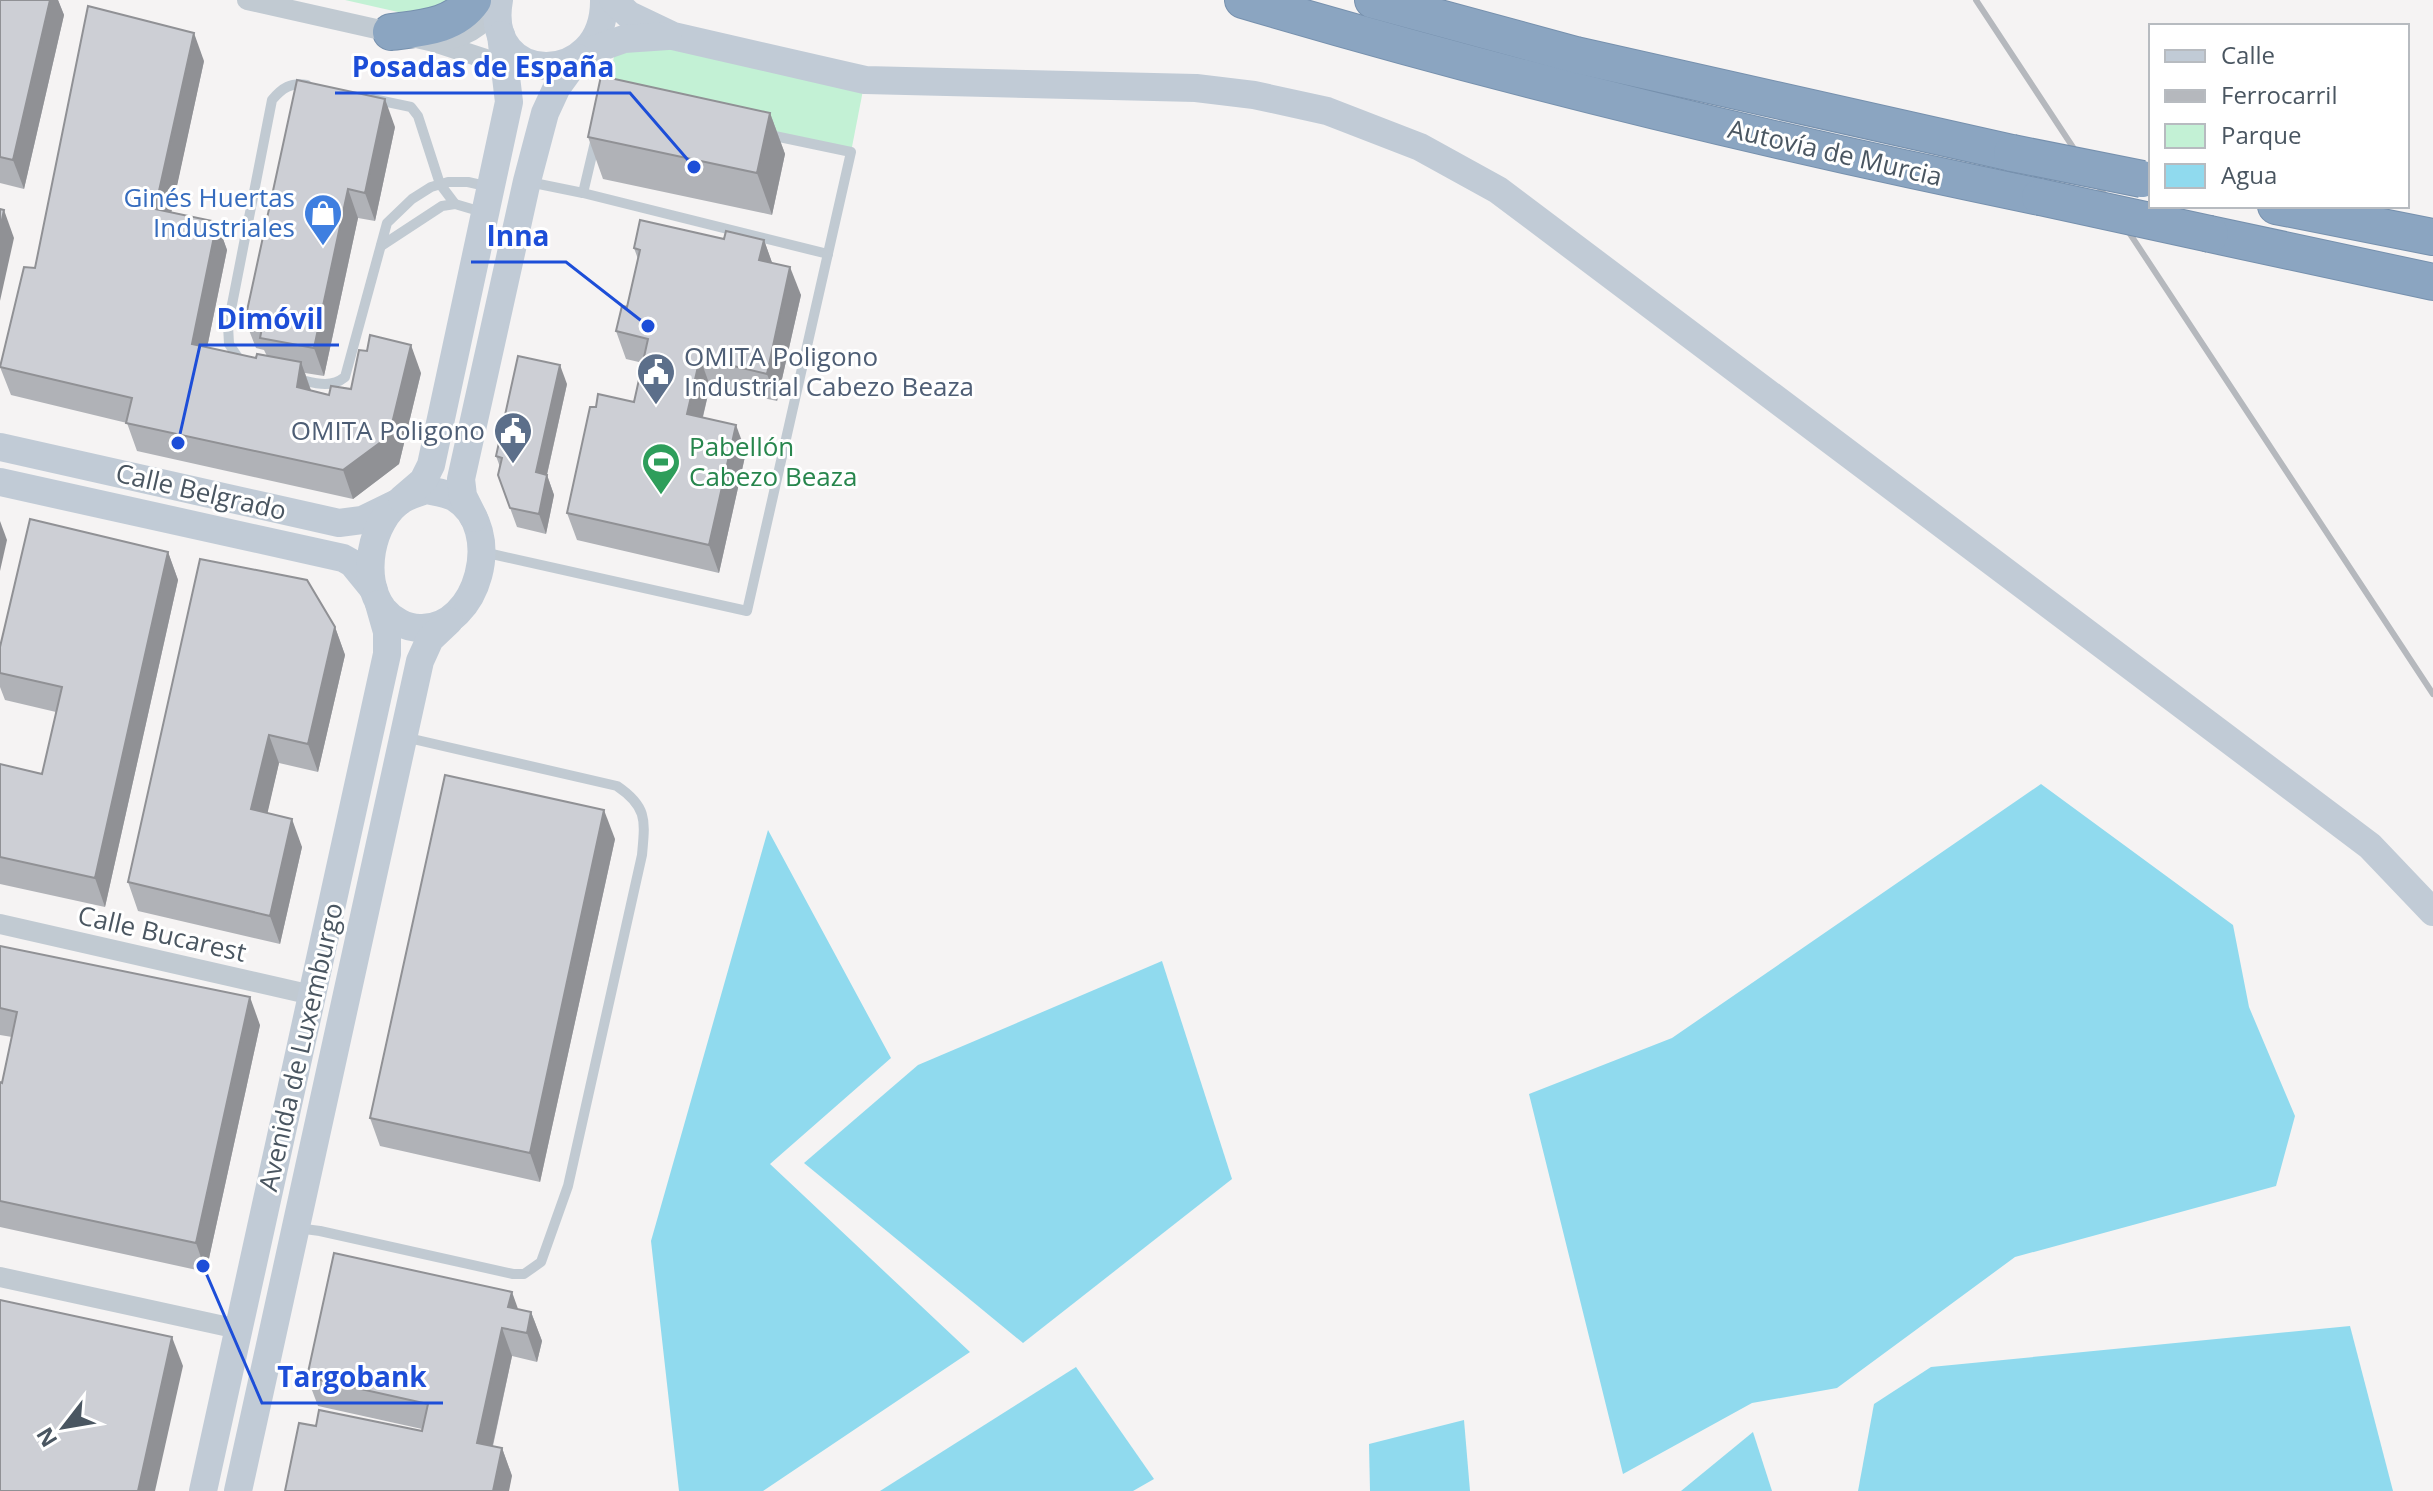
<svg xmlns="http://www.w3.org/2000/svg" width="2433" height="1491" font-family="'Open Sans',sans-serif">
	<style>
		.green { fill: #c3f1d5 }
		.water { fill: #90daee }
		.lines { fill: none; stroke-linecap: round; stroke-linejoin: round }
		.highway-casing { stroke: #7690ad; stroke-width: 38 }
		.lane { stroke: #c1cad2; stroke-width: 10 }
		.street { stroke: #c1cad2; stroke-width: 20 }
		.secondary { stroke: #c1cbd6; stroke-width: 28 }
		.highway { stroke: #8ba5c1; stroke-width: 36 }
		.rail { stroke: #b5b8bd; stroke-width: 6 }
		.highway-bridge-casing { stroke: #7690ad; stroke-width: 38; stroke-linecap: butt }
		.highway-bridge { stroke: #8ba5c1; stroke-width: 36 }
		.wall { fill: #b0b2b7 }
		.shaded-wall { fill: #909195 }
		.building { fill: #cdcfd5; stroke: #909195; stroke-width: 2 }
		.labels { text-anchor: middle; stroke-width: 6; stroke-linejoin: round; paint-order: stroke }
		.street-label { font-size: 26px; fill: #4a5661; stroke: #fff }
		.shop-label { font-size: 26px; fill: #366cbe; stroke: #fff; text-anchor: end }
		.service-label { font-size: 26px; fill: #4e5e75; stroke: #fff; text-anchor: start }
		.leisure-label { font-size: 26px; fill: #27864d; stroke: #fff; text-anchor: start }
		.leader { fill: none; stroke: #1d4ed8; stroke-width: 3 }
		.callout-dot { fill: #1d4ed8; stroke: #fff; stroke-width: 3 }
		.callout-label { font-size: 28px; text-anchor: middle; font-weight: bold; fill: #1d4ed8; stroke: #fff; stroke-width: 6; stroke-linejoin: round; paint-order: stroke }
	</style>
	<rect width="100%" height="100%" fill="#f5f3f3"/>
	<g class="green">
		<path d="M345 0H455L429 11 398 12Z"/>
		<path d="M617 41 865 80 851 152 606 98Z"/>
	</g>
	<g class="water">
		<path d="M2041 784 2233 925 2249 1007 2295 1116 2276 1186 2015 1257 1837 1388 1752 1403 1623 1474 1529 1094 1672 1038Z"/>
		<path d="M768 830 891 1058 770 1164 970 1352 763 1491H679L651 1241Z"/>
		<path d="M1162 961 1232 1179 1023 1343 804 1163 918 1065Z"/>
		<path d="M2350 1326 2393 1491H1858L1874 1404 1931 1367Z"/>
		<path d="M1076 1367 1154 1479 1133 1491H880Z"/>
		<path d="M1464 1420 1470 1491H1370L1369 1444Z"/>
		<path d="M1753 1432 1772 1491H1681Z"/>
	</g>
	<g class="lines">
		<g class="highway-casing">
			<g id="highway">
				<path d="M1243 0C1506 78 1771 142 2040 197"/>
				<path d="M1373 0 1576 55 2012 153"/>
				<path d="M391 32C421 28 454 27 473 0"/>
				<path d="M2276 206 2433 237"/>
				<path d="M2210 234 2433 282"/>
			</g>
		</g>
		<g class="lane">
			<path d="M373 99 411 107 418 116 440 184 455 204"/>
			<path d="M596 138 583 193 828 254"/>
			<path d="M529 182 583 193"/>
			<path d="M381 246 442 206 455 204 482 212"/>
			<path d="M241 362 229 344 228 325 272 100C282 88 291 82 307 85"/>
			<path d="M297 379C315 383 330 389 345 377L387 223 412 199 431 187 448 182H468L490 187"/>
			<path d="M483 552 747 611 851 152 765 134"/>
			<path d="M297 1228 320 1231 513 1274H524L541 1262 568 1186 642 855C645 821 648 807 617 786L404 737"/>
		</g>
		<g class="street">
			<path d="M247 0 434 42 495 62 516 64"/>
			<path d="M434 42C464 38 482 30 498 3"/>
			<path d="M0 924 312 995"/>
			<path d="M0 1277 238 1329"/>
		</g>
		<g class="secondary">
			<path d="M499 0C483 87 605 89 604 0"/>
			<path d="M613 0 629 15 673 36 865 80 1196 88 1254 95 1327 111 1420 147 1498 190 2370 846 2433 912"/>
			<path d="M584 53 624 39 668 36"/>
			<path d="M0 447 339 523 362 520 399 502"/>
			<path d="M0 482 343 558 352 563 374 590"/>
			<path d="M426 490C436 492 447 493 455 498 505 528 479 630 420 628 406 628 392 620 383 609 360 579 370 520 403 499 410 495 418 493 426 490Z"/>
			<path d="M402 499 423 481 431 465 509 102 501 35"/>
			<path d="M474 518 463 496 461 479 527 181 545 113 557 87 578 58"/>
			<path d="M203 1491 387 654V632L379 604"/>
			<path d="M238 1491 420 661 430 639 449 621"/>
		</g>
		<use href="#highway" class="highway"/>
		<path class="rail" d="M1976 0 2433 694"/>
		<g class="highway-bridge-casing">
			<g id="highway-bridge">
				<path d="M2012 153 2142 179"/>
				<path d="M2040 197 2210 234"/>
			</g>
		</g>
		<use href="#highway-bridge" class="highway-bridge"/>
	</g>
	<g class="wall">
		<path d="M0 0H58L64 15 24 189 0 183Z"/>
		<path d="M204 61 171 212 217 222 227 250 207 348 256 358 267 356 264 350 256 348 245 320 395 127 375 221 358 218 324 376 305 373 311 390 329 395 421 373 399 464 353 499 137 451 127 423 11 395 0 367 35 268Z"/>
		<path d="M770 113 785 154 772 215 603 179 588 137Z"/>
		<path d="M724 239 764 240 772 263 801 295 777 401 710 386 703 417 746 452 719 573 577 540 567 513 596 407 634 402 643 363 626 359 616 331 627 307 638 259 634 248Z"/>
		<path d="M567 384 547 475 554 495 546 534 517 527 498 475 500 467 496 456Z"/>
		<path d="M168 552 178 580 105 907 0 884V764L42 774 56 712 5 700 0 687V647Z"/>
		<path d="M335 627 345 655 318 772 279 763 267 813 302 847 280 944 138 911 128 882Z"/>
		<path d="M615 839 540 1182 380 1146 370 1118Z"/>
		<path d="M0 946 260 1025 206 1272 0 1227V1082L2 1083 12 1037 0 1035Z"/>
		<path d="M518 1309 531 1312 542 1341 537 1362 512 1356 493 1446 502 1448 512 1476 316 1426 422 1431V1429L318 1406 307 1377Z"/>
	</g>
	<g class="shaded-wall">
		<path d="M50 0H58L64 15 24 189 13 160Z"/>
		<path d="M194 33 204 61 166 237 155 209Z"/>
		<path d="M385 99 395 127 375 221 365 193Z"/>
		<path d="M770 113 785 154 772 215 757 173Z"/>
		<path d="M348 189 358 218 324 376 314 348Z"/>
		<path d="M4 210 14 238 0 301V229Z"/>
		<path d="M217 222 227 250 202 372 192 344Z"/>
		<path d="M764 240 774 268 759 260Z"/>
		<path d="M790 267 801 295 777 401 767 374Z"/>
		<path d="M411 345 421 373 399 464 353 499 343 470Z"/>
		<path d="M700 358 710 386 697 441 687 414Z"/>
		<path d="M301 362 311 391 297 387Z"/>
		<path d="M560 365 567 384 543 492 536 472Z"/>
		<path d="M736 425 746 452 719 573 709 545Z"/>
		<path d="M547 475 554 495 546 534 539 514Z"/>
		<path d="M0 521 7 540 0 571Z"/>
		<path d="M168 552 178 580 105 907 95 878Z"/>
		<path d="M335 627 345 655 318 772 308 744Z"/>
		<path d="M269 735 279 763 262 837 251 809Z"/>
		<path d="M604 810 615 839 540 1182 530 1153Z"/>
		<path d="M292 819 302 847 280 944 270 916Z"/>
		<path d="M250 997 260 1025 206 1272 196 1243Z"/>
		<path d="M512 1292 522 1320 508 1307Z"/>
		<path d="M531 1312 542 1341 537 1362 527 1333Z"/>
		<path d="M502 1328 512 1356 487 1471 477 1443Z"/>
		<path d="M172 1337 183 1366 155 1491H138Z"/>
		<path d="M502 1448 512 1476 509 1491H493Z"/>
	</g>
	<g class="building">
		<path d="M0 0H50L13 160 0 157Z"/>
		<path d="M88 6 194 33 155 209 217 222 192 344 256 358 257 354 301 362 297 387 329 395 331 386 351 389 359 350 367 351 370 335 411 345 389 436 343 470 126 423 132 398 0 367 24 267 35 268Z"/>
		<path d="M601 76 770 113 757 173 588 137Z"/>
		<path d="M297 80 385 99 365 193 348 189 314 348 260 338 263 323 245 320Z"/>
		<path d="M0 209 4 210 0 229Z"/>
		<path d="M640 220 724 239 726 231 764 240 759 260 790 267 767 374 700 358 687 414 736 425 709 545 567 513 590 407H596L598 394 634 402 648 339 616 331 622 306 627 307 640 250 634 248Z"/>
		<path d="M518 356 560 365 536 472 547 475 539 514 510 508 498 475 502 458 496 456Z"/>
		<path d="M30 519 168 552 95 878 0 857V764L42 774 62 687 0 673V647Z"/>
		<path d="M200 559 307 580 335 627 308 744 269 735 251 809 292 819 270 916 128 882Z"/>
		<path d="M445 775 604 810 530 1153 370 1118Z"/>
		<path d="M0 946 250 997 196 1243 0 1201V1082L2 1083 17 1012 0 1008Z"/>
		<path d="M334 1253 512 1292 508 1307 531 1312 527 1333 502 1328 477 1443 502 1448 493 1491H285L299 1423 316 1426 319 1410 422 1431 428 1404 307 1377Z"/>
		<path d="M0 1300 172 1337 138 1491H0Z"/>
	</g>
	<defs>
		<g id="shop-pin" transform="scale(2)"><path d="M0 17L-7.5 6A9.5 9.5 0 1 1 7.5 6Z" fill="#3f7fe0" stroke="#fff"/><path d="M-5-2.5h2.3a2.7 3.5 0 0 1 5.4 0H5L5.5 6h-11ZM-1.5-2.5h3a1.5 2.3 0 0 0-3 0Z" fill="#fff"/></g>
		<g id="civic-pin" transform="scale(2)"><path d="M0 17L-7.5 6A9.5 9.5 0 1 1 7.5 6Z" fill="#5c6f8a" stroke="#fff"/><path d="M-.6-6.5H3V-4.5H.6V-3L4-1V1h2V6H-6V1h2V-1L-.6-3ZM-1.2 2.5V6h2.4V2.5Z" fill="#fff"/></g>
		<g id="stadium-pin" transform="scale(2)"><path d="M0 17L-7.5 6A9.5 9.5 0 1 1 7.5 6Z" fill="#2e9e5b" stroke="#fff"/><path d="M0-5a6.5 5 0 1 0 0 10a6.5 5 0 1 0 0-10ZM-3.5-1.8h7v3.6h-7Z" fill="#fff"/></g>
	</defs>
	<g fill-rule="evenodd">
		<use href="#shop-pin" x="323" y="213"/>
		<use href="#civic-pin" x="656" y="372"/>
		<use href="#civic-pin" x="513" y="431"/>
		<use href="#stadium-pin" x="661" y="462"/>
	</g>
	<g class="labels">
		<g class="street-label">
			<text transform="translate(1835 153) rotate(13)" y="9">Autovía de Murcia</text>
			<text transform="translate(201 492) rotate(13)" y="9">Calle Belgrado</text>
			<text transform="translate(162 934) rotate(13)" y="9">Calle Bucarest</text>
			<text transform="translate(301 1047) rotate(-77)" y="9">Avenida de Luxemburgo</text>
		</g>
		<g class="shop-label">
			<text x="295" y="207">Ginés Huertas<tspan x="295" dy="30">Industriales</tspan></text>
		</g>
		<g class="service-label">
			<text x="684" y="366">OMITA Poligono<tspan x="684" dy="30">Industrial Cabezo Beaza</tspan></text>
			<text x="485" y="440" text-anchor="end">OMITA Poligono</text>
		</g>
		<g class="leisure-label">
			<text x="689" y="456">Pabellón<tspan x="689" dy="30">Cabezo Beaza</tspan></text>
		</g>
	</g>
	<path class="leader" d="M694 167L630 93H335M648 326L566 262H471M178 443L200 345H339M203 1266L262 1403H443"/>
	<g class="callout-dot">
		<circle cx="694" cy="167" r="8"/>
		<circle cx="648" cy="326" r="8"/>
		<circle cx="178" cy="443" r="8"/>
		<circle cx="203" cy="1266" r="8"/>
	</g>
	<g class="callout-label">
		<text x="483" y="77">Posadas de España</text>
		<text x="518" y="246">Inna</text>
		<text x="270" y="329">Dimóvil</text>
		<text x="352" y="1387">Targobank</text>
	</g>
	<rect x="2149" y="24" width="260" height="184" fill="#ffffff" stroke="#b7bbc0" stroke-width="2"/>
	<rect x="2165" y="50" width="40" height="12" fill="#c1cbd6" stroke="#b7bbc0" stroke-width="2"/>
	<text x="2221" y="64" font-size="24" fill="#4a5661">Calle</text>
	<rect x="2165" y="90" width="40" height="12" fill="#b5b8bd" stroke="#b7bbc0" stroke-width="2"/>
	<text x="2221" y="104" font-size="24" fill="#4a5661">Ferrocarril</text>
	<rect x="2165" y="124" width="40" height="24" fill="#c3f1d5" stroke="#b7bbc0" stroke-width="2"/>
	<text x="2221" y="144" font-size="24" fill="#4a5661">Parque</text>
	<rect x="2165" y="164" width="40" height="24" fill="#90daee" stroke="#b7bbc0" stroke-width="2"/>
	<text x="2221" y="184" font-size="24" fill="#4a5661">Agua</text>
	<g transform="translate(64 1427) rotate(239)" stroke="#ffffff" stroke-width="6" paint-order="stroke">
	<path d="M0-6L14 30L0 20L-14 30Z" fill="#4a5661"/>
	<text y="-12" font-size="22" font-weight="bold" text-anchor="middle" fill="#4a5661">N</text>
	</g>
</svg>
